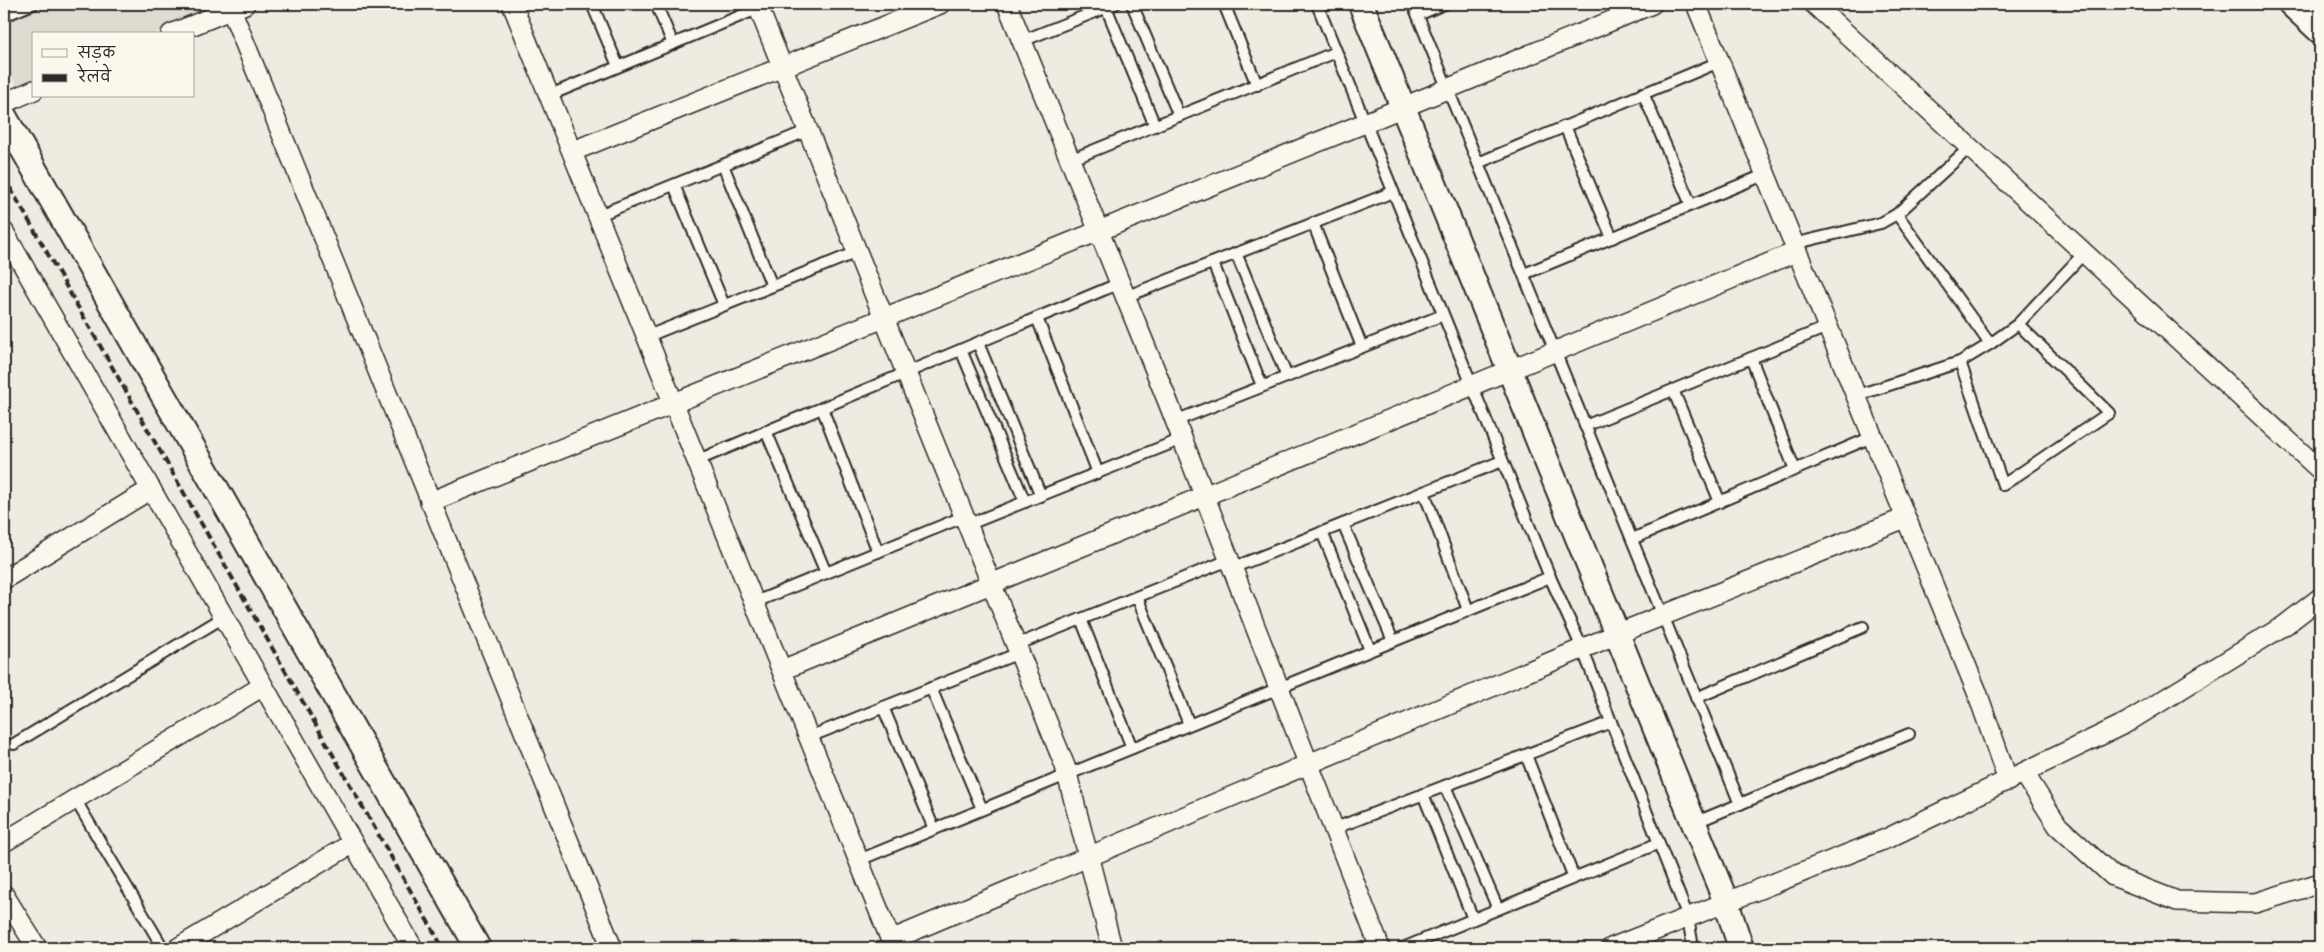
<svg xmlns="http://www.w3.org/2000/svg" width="2324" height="952" font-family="'Gochi Hand','Playpen Sans Deva',sans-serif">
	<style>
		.built { fill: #dedbd1 }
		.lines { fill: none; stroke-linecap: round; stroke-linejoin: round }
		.service-casing { stroke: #2b2b2b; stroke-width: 14 }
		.minor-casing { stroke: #2b2b2b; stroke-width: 22 }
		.tertiary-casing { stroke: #2b2b2b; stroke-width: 28 }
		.service { stroke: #fbf7ec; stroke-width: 10 }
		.minor { stroke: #fbf7ec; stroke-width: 19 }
		.tertiary { stroke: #fbf7ec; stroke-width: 24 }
		.rail { stroke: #2b2b2b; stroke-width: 4; stroke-dasharray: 8 4; stroke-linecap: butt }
	</style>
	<rect width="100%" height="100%" fill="#eeebe0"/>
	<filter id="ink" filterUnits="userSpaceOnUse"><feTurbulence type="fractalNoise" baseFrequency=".02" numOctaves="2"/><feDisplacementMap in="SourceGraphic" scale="10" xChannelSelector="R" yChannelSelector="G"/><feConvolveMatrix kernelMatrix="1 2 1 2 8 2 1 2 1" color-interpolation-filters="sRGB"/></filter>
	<g filter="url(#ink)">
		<path class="built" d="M4 4H224L225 6 154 34H34V81L19 87 4 65Z"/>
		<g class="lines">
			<g class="service-casing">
				<g id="service">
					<path d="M592 4 618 66"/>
					<path d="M656 4 673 44"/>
					<path d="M1132 4 1179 116"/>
					<path d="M1224 4 1257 85"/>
					<path d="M1317 4 1550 577 1582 648 1688 917 1693 948"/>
					<path d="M1413 4 1740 804"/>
					<path d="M1106 7 1155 126"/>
					<path d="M1418 15 1444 4"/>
					<path d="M4 16 33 4"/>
					<path d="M1022 41 1115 4"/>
					<path d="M1643 93 1691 205"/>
					<path d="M550 95 769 4"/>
					<path d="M1565 126 1612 238"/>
					<path d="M1070 160 1336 52"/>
					<path d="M1478 163 1719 62"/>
					<path d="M723 165 772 286"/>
					<path d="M674 185 724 305"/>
					<path d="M1897 214 1990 344"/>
					<path d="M599 215 809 130"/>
					<path d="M1313 223 1362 347"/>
					<path d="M1793 244 1881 223 1897 214 1970 147"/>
					<path d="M1236 253 1287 377"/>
					<path d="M1213 263 1262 386"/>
					<path d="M1524 274 1764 175"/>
					<path d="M1125 297 1393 192"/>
					<path d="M1037 318 1098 473"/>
					<path d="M648 336 857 252"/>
					<path d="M978 343 1041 496"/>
					<path d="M961 350 1025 502"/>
					<path d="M1751 358 1795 470"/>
					<path d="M1960 362 2003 485 2109 413 2018 324"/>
					<path d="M1673 390 1720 502"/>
					<path d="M1855 396 1960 362 1990 344 2018 324 2085 252"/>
					<path d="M822 408 878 552"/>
					<path d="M1175 421 1443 315"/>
					<path d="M1585 426 1827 327"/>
					<path d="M766 431 826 573"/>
					<path d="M698 460 1120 283"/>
					<path d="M1424 492 1468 610"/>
					<path d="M1343 524 1393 641"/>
					<path d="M967 525 1182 439"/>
					<path d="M1322 532 1370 650"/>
					<path d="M1632 539 1872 437"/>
					<path d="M1232 568 1502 461"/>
					<path d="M1137 597 1189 724"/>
					<path d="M755 602 963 517"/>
					<path d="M1081 619 1132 748"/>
					<path d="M1016 645 1229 560"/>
					<path d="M931 688 982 809"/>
					<path d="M1696 698 1863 627"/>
					<path d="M883 707 934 829"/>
					<path d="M809 737 1019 653"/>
					<path d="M14 744 224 617"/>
					<path d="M1526 755 1574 878"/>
					<path d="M1445 786 1498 909"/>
					<path d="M1423 794 1473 919"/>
					<path d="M75 799 163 948"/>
					<path d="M1694 823 1909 734"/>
					<path d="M1333 829 1611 722"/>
					<path d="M859 860 1550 577"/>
					<path d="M1403 948 1659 843"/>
				</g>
			</g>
			<g class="minor-casing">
				<g id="minor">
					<path d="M229 4 612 948"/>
					<path d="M512 4 894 948"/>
					<path d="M757 4 1065 766 1112 948"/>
					<path d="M1007 4 1168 402 1380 948"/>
					<path d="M1696 4 1977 692 2008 781"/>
					<path d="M1814 4 2320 470"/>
					<path d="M171 34 245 4"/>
					<path d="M4 103 34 90"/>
					<path d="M573 151 940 4"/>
					<path d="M4 232 413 948"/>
					<path d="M430 502 1365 123 1652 4"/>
					<path d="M4 579 151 489"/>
					<path d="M782 670 1796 252"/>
					<path d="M2024 773 2058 826 2113 876 2177 901 2255 903 2320 883"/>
					<path d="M4 842 263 686"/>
					<path d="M4 895 37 948"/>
					<path d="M891 940 1617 634 1905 518"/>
					<path d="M178 948 353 843"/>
					<path d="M1611 948 1888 838 2126 723 2285 625 2320 598"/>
				</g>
			</g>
			<g class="tertiary-casing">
				<g id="tertiary">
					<path d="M1361 4 1726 902 1741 948"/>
					<path d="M2291 4 2320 31"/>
					<path d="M4 116 478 948"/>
				</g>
			</g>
			<use href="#service" class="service"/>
			<use href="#minor" class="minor"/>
			<use href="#tertiary" class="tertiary"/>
			<path class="rail" d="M4 177 443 948"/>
		</g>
	</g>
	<rect width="2324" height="952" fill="none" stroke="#fbf7ec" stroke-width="20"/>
	<rect x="10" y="10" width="2304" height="932" fill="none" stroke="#2b2b2b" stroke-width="2" filter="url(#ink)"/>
	<rect x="32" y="32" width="162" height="65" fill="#fbf7ec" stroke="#a8a59f"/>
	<rect x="42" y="49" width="25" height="8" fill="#fbf7ec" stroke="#a8a59f"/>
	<text x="78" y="58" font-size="15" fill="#2b2b2b">सड़क</text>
	<rect x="42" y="74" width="25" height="8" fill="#2b2b2b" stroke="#a8a59f"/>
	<text x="78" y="82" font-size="15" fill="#2b2b2b">रेलवे</text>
</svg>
